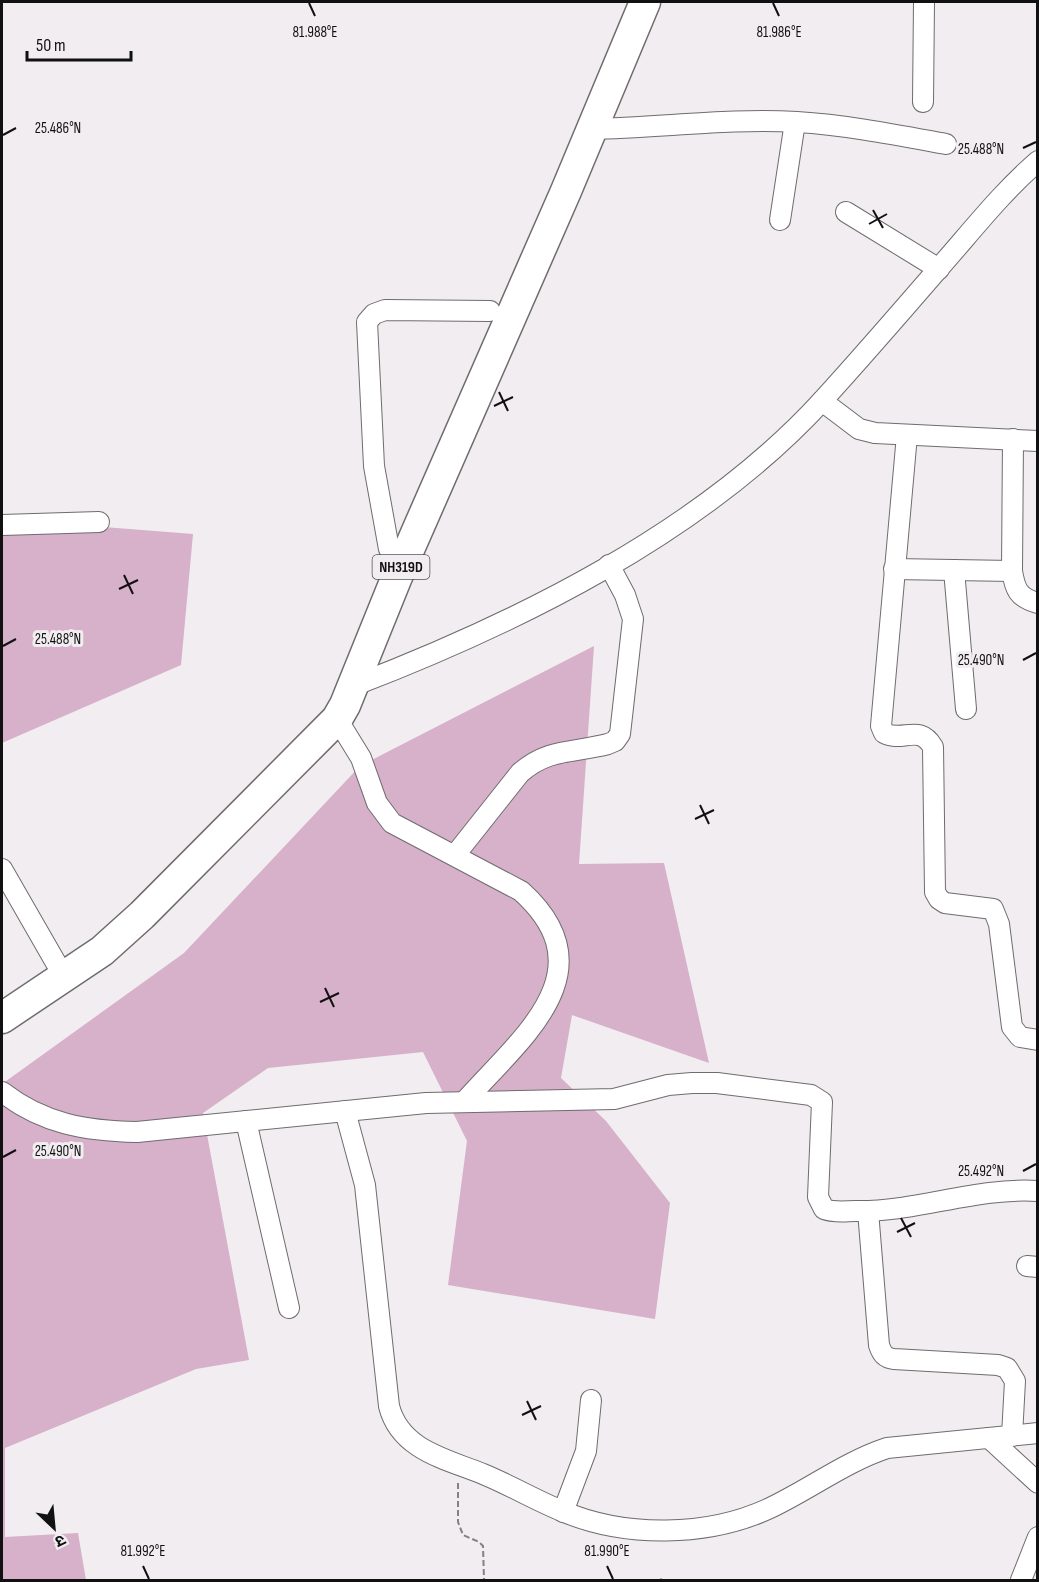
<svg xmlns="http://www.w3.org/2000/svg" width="1039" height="1582" font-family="'Sofia Sans Condensed','Noto Sans Devanagari',sans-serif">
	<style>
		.forest { fill: #d7b0ca }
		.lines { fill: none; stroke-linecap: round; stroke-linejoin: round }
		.minor-casing { stroke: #6f6c6e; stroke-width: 22 }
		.highway-casing { stroke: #6f6c6e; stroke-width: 33 }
		.path { stroke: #838183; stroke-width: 2; stroke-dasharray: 6 3; stroke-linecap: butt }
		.minor { stroke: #fff; stroke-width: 20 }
		.highway { stroke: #fff; stroke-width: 30 }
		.ticks { fill: none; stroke: #121112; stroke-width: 2 }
		.labels { text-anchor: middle; stroke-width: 6; stroke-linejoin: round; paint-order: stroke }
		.shield { fill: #f1edf0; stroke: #555355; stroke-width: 1.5 }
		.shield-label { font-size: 15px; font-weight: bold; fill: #121112 }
		.ticks-label { font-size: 15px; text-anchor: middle; fill: #121112; stroke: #f1edf0; stroke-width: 6; stroke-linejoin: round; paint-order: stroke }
	</style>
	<rect width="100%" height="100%" fill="#f1edf0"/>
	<g class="forest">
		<path d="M2 519 193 534 181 665 2 743Z"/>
		<path d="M594 646 579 864 664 863 709 1063 572 1015 561 1078 606 1121 670 1203 655 1319 448 1285 467 1141 423 1052 268 1068 203 1113 249 1360 196 1369 5 1448V1537L78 1533 86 1580H2V1084L184 953 360 766Z"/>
	</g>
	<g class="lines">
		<g class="minor-casing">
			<g id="minor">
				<path d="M923 102 924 2"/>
				<path d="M591 129C660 128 728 118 797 122 847 125 897 135 946 144"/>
				<path d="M846 212 939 269"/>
				<path d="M780 220 795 122"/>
				<path d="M822 401 859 429 875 433 1038 441"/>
				<path d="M907 435 881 726 884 733C903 743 919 723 933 747L935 892 939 899 945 903 993 909 999 924 1012 1027 1020 1037 1038 1040"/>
				<path d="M1013 439 1012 571C1015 589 1018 598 1038 603"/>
				<path d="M2 525 99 522"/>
				<path d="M389 549 374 466 367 322 374 314 385 310 490 311"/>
				<path d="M894 569 1012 571"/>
				<path d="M954 570 966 709"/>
				<path d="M353 686C517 623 701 533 822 401 862 357 901 312 939 268 971 232 1001 193 1038 161"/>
				<path d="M337 719 361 758 377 803 392 823 521 891C610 971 521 1038 465 1101"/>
				<path d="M455 855 520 773C548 748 574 753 608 744L615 741 620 734 633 619 625 595 609 565"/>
				<path d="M2 869 56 963"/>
				<path d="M2 1092C43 1124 86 1131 137 1132L426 1103 614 1099 668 1085 692 1083H717L811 1095 822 1102 818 1197 824 1209C834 1213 846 1211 856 1211 917 1212 977 1187 1038 1191"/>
				<path d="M345 1111 365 1185 389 1406C400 1450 446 1459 483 1474 510 1485 535 1500 562 1511 625 1538 708 1537 770 1508 810 1489 845 1462 887 1448L1038 1433"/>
				<path d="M246 1121 289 1308"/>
				<path d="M868 1211 879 1345C882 1354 885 1358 894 1359L998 1365 1007 1368 1015 1381 1012 1436"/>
				<path d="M1027 1266 1038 1267"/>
				<path d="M989 1438 1038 1483"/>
				<path d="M563 1512 586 1451 591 1400"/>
				<path d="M1021 1580 1038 1537"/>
			</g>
		</g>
		<g class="highway-casing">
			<path id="highway" d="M2 1018 102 951 142 915 337 719 345 705 396 579 566 191 645 2"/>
		</g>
		<g class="path">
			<path d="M458 1483V1522L463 1535 479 1542 483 1546 484 1580"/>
			<path d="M660 1580 662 1579"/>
		</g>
		<use href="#minor" class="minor"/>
		<use href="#highway" class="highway"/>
	</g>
	<path class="ticks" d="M309 3 315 16M773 3 779 16M3 135 16 128M1023 148 1036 142M873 210 883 228M869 224 887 214M499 392 508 411M494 406 513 397M124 575 133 594M119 589 138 580M3 646 16 639M1023 660 1036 653M700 805 709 824M695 819 714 810M325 988 334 1007M320 1002 339 993M3 1157 16 1150M1023 1171 1036 1164M901 1218 911 1237M897 1232 915 1223M527 1401 536 1420M522 1415 541 1406M143 1566 149 1579M607 1566 613 1579"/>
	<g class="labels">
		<rect class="shield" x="372.5" y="555" width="57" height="24" rx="4.5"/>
		<g class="shield-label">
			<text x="401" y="572">NH319D</text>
		</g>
	</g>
	<g class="ticks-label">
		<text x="315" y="37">81.988°E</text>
		<text x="779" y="37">81.986°E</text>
		<text x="58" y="133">25.486°N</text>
		<text x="981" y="154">25.488°N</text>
		<text x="58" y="644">25.488°N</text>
		<text x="981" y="665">25.490°N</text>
		<text x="58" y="1156">25.490°N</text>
		<text x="981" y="1176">25.492°N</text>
		<text x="143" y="1556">81.992°E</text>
		<text x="607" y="1556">81.990°E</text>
	</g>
	<rect width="1039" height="1582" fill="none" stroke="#121112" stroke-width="6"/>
	<g transform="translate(54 1528) rotate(154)" stroke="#f1edf0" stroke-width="4.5" paint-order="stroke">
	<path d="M0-4.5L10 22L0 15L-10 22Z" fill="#121112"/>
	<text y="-9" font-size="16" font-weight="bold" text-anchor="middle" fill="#121112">उ</text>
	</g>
	<path d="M27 51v9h104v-9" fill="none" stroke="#121112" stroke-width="3"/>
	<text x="36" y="51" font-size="18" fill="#121112" stroke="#f1edf0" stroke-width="4.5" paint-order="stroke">50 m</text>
</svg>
